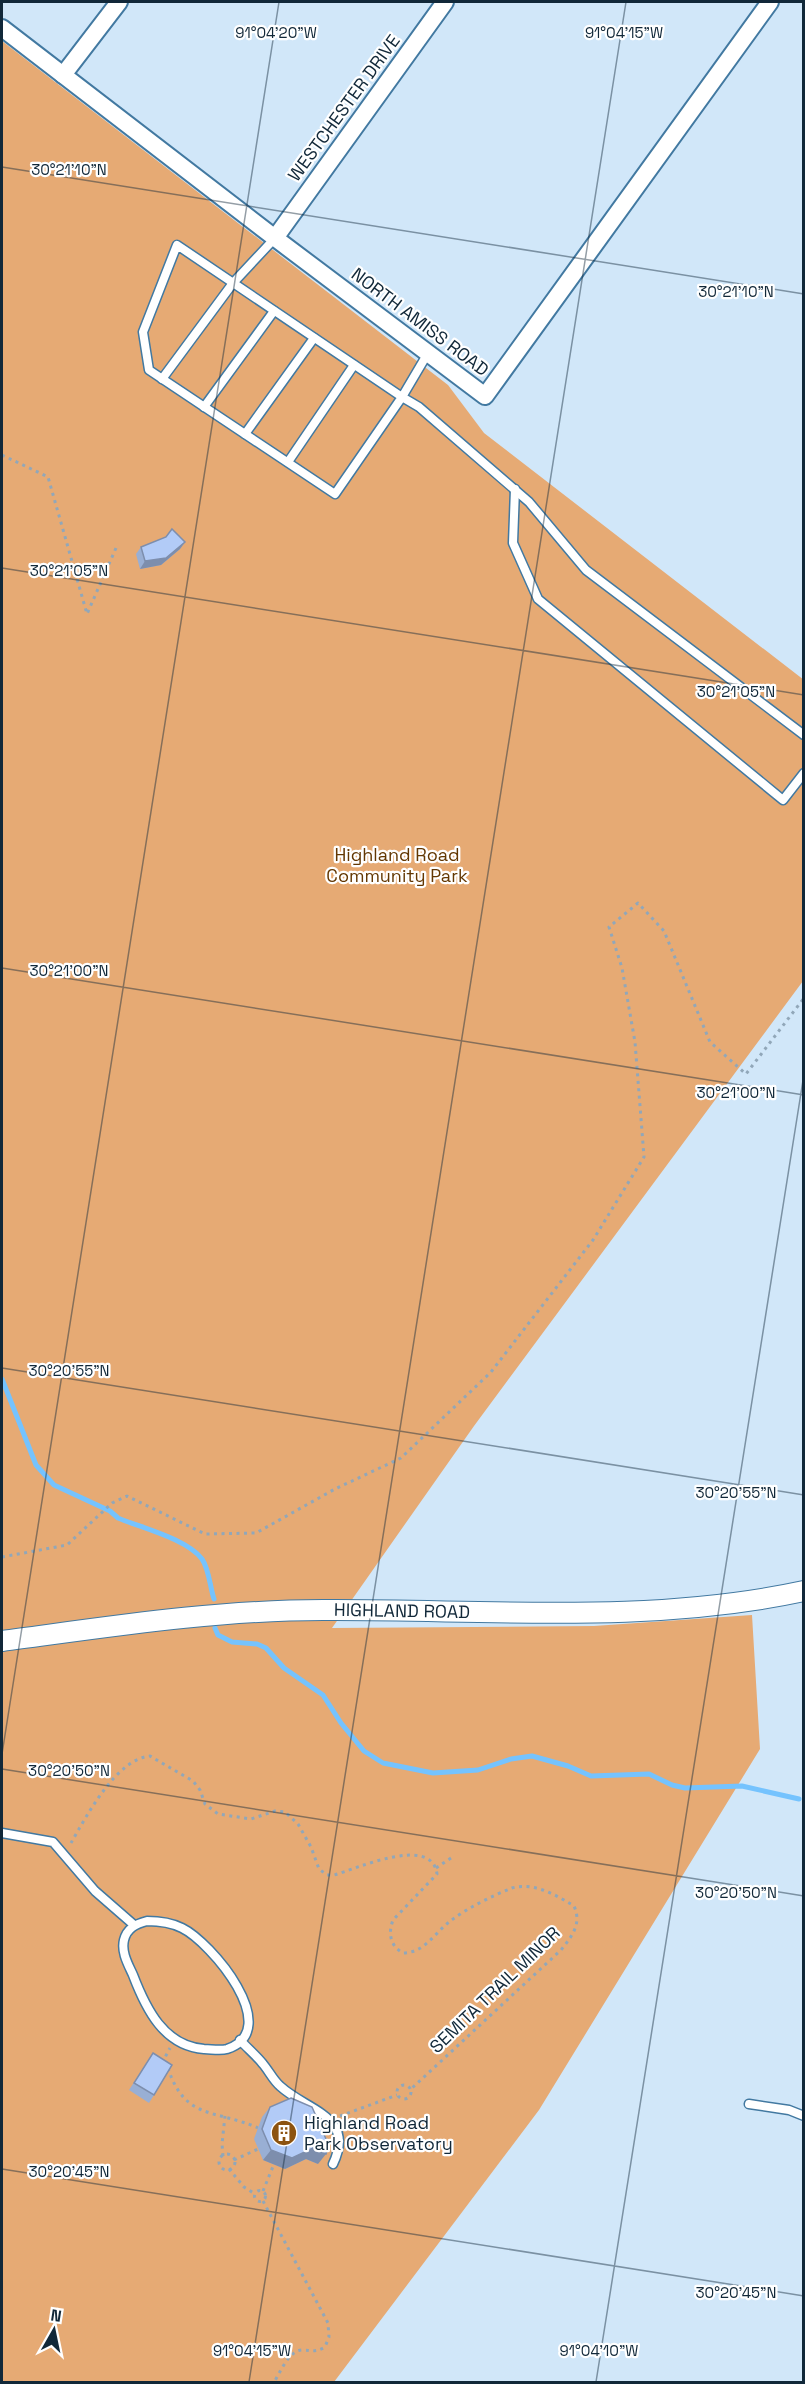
<svg xmlns="http://www.w3.org/2000/svg" width="805" height="2384" font-family="'Space Grotesk',sans-serif">
	<style>
		.green { fill: #e6aa74 }
		.lines { fill: none; stroke-linecap: round; stroke-linejoin: round }
		.stream { stroke: #75c3fe; stroke-width: 5 }
		.service-casing { stroke: #4279a1; stroke-width: 11 }
		.minor-casing { stroke: #4279a1; stroke-width: 20 }
		.tertiary-casing { stroke: #4279a1; stroke-width: 22 }
		.path { stroke: #91a7b9; stroke-width: 3; stroke-dasharray: 3 4.5; stroke-linecap: butt }
		.service { stroke: #fff; stroke-width: 8 }
		.minor { stroke: #fff; stroke-width: 16 }
		.tertiary { stroke: #fff; stroke-width: 20 }
		.wall { fill: #99afd4 }
		.shaded-wall { fill: #7d8ead }
		.building { fill: #b2cbf7; stroke: #7d8ead; stroke-width: 1.5 }
		.ticks { fill: none; stroke: #112839; stroke-width: 1.5; stroke-opacity: 0.45 }
		.labels { text-anchor: middle; stroke-width: 4.5; stroke-linejoin: round; paint-order: stroke }
		.street-label { font-size: 18px; fill: #112839; stroke: #fff }
		.park-label { font-size: 18px; fill: #633702; stroke: #fff }
		.poi-label { font-size: 18px; fill: #112839; stroke: #fff; text-anchor: start }
		.ticks-label { font-size: 15px; text-anchor: middle; fill: #112839; stroke: #fff; stroke-width: 4.5; stroke-linejoin: round; paint-order: stroke }
	</style>
	<rect width="100%" height="100%" fill="#d1e7f9"/>
	<path class="green" d="M2 41 448 385 484 433 804 680 803 981 474 1426 332 1628 594 1626 752 1615 760 1749 539 2110 334 2382H2Z"/>
	<g class="lines">
		<g class="stream">
			<path d="M2 1379 36 1465 54 1485 110 1511 118 1518C142 1528 187 1539 202 1559 209 1569 210 1587 214 1599"/>
			<path d="M215 1628 218 1635 232 1642 257 1644 266 1648 284 1668 323 1695 341 1723 364 1751 383 1763 433 1773 478 1770 511 1759 532 1756 568 1766 591 1776 649 1774 672 1785 685 1788 742 1786 799 1799"/>
		</g>
		<g class="service-casing">
			<g id="service">
				<path d="M428 353 402 397 335 494 149 370 143 332 177 245 402 397 419 407 529 502 586 570 804 735"/>
				<path d="M162 379 233 283 275 238"/>
				<path d="M204 407 274 311"/>
				<path d="M245 434 314 338"/>
				<path d="M288 462 354 365"/>
				<path d="M515 489 513 543 538 599 783 800 804 773"/>
				<path d="M2 1833 53 1842 95 1891 134 1925"/>
				<path d="M147 1921C158 1921 172 1923 182 1928 211 1942 285 2030 227 2049 220 2051 211 2049 204 2049 164 2046 146 2009 133 1975 128 1964 121 1952 124 1940 127 1928 136 1924 147 1921Z"/>
				<path d="M240 2040C247 2048 256 2055 263 2064 269 2071 273 2080 280 2086 307 2111 356 2116 333 2164"/>
				<path d="M749 2104 789 2110 804 2116"/>
			</g>
		</g>
		<g class="minor-casing">
			<g id="minor">
				<path d="M2 28 275 238 485 396 770 2"/>
				<path d="M63 75 119 2"/>
				<path d="M275 238 445 2"/>
			</g>
		</g>
		<g class="tertiary-casing">
			<path id="tertiary" d="M2 1641C108 1627 215 1610 323 1610 483 1609 646 1625 804 1591"/>
		</g>
		<g class="path">
			<path d="M2 455 48 477 87 614 116 548"/>
			<path d="M2 1557 67 1545 112 1503 127 1496 205 1534 256 1533 335 1489 401 1458 491 1372 593 1240 644 1157 635 1042 622 968 609 927 638 903 664 931 710 1042 746 1074 804 998"/>
			<path d="M71 1843C86 1817 116 1759 150 1756L193 1781 200 1790 205 1804 218 1814 251 1819 275 1811 285 1812 298 1824 311 1847 319 1869 327 1875H334C356 1869 432 1834 437 1874L393 1920C388 1933 390 1946 403 1953 424 1953 434 1934 449 1922 467 1908 492 1896 512 1888 534 1882 556 1895 574 1906 582 1924 572 1936 561 1950L411 2089"/>
			<path d="M436 1868 454 1856"/>
			<path d="M162 2063 170 2048"/>
			<path d="M168 2068C185 2121 216 2109 258 2128"/>
			<circle cx="404" cy="2092" r="7"/>
			<path d="M340 2116 397 2095"/>
			<circle cx="227" cy="2162" r="8"/>
			<path d="M223 2156 222 2144 225 2116"/>
			<path d="M234 2160 258 2149"/>
			<path d="M229 2169 244 2187 255 2194"/>
			<circle cx="260" cy="2196" r="5.5"/>
			<path d="M263 2191 274 2164"/>
			<path d="M263 2201 328 2323 329 2337 325 2347C315 2353 312 2350 302 2350 289 2350 280 2373 274 2382"/>
		</g>
		<use href="#service" class="service"/>
		<use href="#minor" class="minor"/>
		<use href="#tertiary" class="tertiary"/>
	</g>
	<g class="wall">
		<path d="M185 542 180 549 161 565 140 569 136 554 141 547Z"/>
		<path d="M153 2053 154 2095 149 2103 129 2090Z"/>
		<path d="M270 2107 318 2164 306 2159 285 2169 263 2160 254 2139 262 2117Z"/>
	</g>
	<g class="shaded-wall">
		<path d="M185 542 180 549 161 565 140 569 145 561Z"/>
		<path d="M313 2148 326 2154 318 2164 306 2159 285 2169 263 2160 271 2150Z"/>
	</g>
	<g class="building">
		<path d="M172 529 185 542 166 558 145 561 141 547 166 537Z"/>
		<path d="M153 2053 172 2065 154 2095 134 2083Z"/>
		<path d="M291 2098 312 2107 326 2139 331 2141 326 2154 313 2148 292 2158 271 2150 262 2129 270 2107Z"/>
	</g>
	<path class="ticks" d="M2 167 804 294M2 568 804 695M2 968 804 1095M2 1368 804 1495M2 1754 279 2M2 1769 804 1896M2 2169 804 2296M249 2382 626 2M596 2382 804 1074"/>
	<defs>
		<g id="building-disc" transform="scale(1.35)"><circle r="9.5" fill="#8d530f" stroke="#fff"/><path d="M-4-6H4V6H1V3H-1V6H-4ZM-2.5-4.3h1.7v1.8h-1.7ZM.8-4.3h1.7v1.8H.8ZM-2.5-1h1.7V.8h-1.7ZM.8-1h1.7V.8H.8Z" fill="#fff"/></g>
	</defs>
	<g fill-rule="evenodd">
		<use href="#building-disc" x="284" y="2133"/>
	</g>
	<g class="labels">
		<g class="street-label">
			<text transform="translate(344 108) rotate(-54)" y="6">WESTCHESTER DRIVE</text>
			<text transform="translate(420 322) rotate(37)" y="6">NORTH AMISS ROAD</text>
			<text transform="translate(402 1611) rotate(1)" y="6">HIGHLAND ROAD</text>
			<text transform="translate(495 1990) rotate(-44)" y="6">SEMITA TRAIL MINOR</text>
		</g>
		<g class="park-label">
			<text x="397" y="861">Highland Road<tspan x="397" dy="21">Community Park</tspan></text>
		</g>
		<g class="poi-label">
			<text x="304" y="2129">Highland Road<tspan x="304" dy="21">Park Observatory</tspan></text>
		</g>
	</g>
	<g class="ticks-label">
		<text x="276" y="38">91°04'20"W</text>
		<text x="624" y="38">91°04'15"W</text>
		<text x="69" y="175">30°21'10"N</text>
		<text x="736" y="297">30°21'10"N</text>
		<text x="69" y="576">30°21'05"N</text>
		<text x="736" y="697">30°21'05"N</text>
		<text x="69" y="976">30°21'00"N</text>
		<text x="736" y="1098">30°21'00"N</text>
		<text x="69" y="1376">30°20'55"N</text>
		<text x="736" y="1498">30°20'55"N</text>
		<text x="69" y="1776">30°20'50"N</text>
		<text x="736" y="1898">30°20'50"N</text>
		<text x="69" y="2177">30°20'45"N</text>
		<text x="736" y="2298">30°20'45"N</text>
		<text x="252" y="2356">91°04'15"W</text>
		<text x="599" y="2356">91°04'10"W</text>
	</g>
	<rect width="805" height="2384" fill="none" stroke="#112839" stroke-width="6"/>
	<g transform="translate(54 2330) rotate(9)" stroke="#ffffff" stroke-width="4.5" paint-order="stroke">
	<path d="M0-4.5L10 22L0 15L-10 22Z" fill="#112839"/>
	<text y="-9" font-size="16" font-weight="bold" text-anchor="middle" fill="#112839">N</text>
	</g>
</svg>
